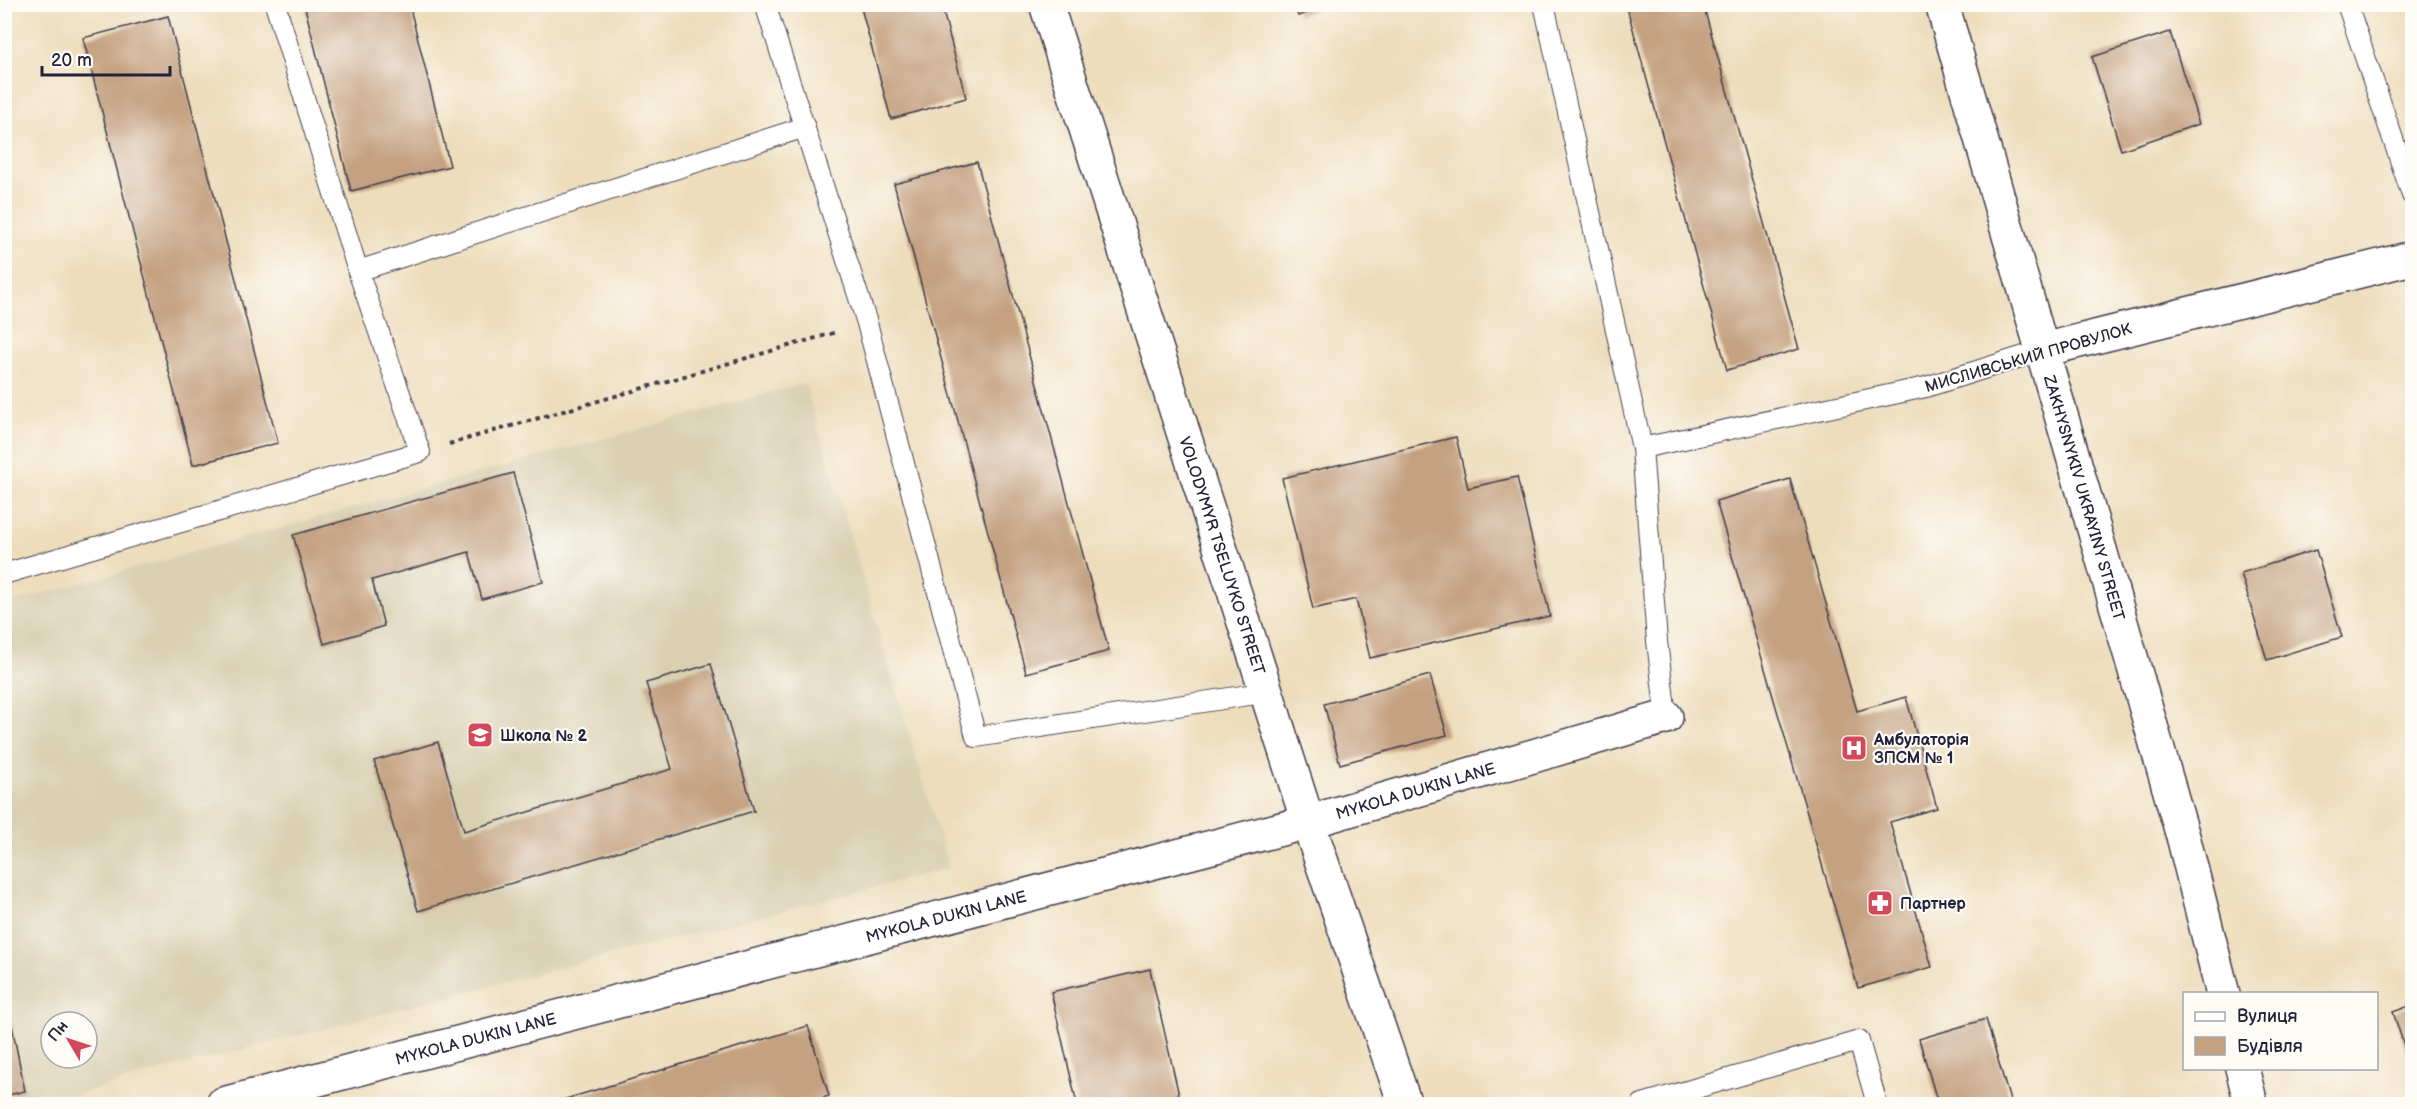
<svg xmlns="http://www.w3.org/2000/svg" width="2417" height="1109" font-family="'Balsamiq Sans',sans-serif">
	<style>
		.built { fill: #d9d0b2; fill-rule: evenodd }
		.building { fill: #c4a181 }
		.lines { fill: none; stroke-linecap: round; stroke-linejoin: round }
		.service-casing { stroke: #413e4e; stroke-width: 22 }
		.minor-casing { stroke: #413e4e; stroke-width: 36 }
		.tertiary-casing { stroke: #413e4e; stroke-width: 36 }
		.path { stroke: #413e4e; stroke-width: 4; stroke-dasharray: 4.5 4.5; stroke-linecap: butt }
		.service { stroke: #fff; stroke-width: 20 }
		.minor { stroke: #fff; stroke-width: 33 }
		.tertiary { stroke: #fff; stroke-width: 33 }
		.labels { text-anchor: middle; stroke-width: 4.5; stroke-linejoin: round; paint-order: stroke }
		.street-label { font-size: 16px; fill: #22223b; stroke: #fdfcf7 }
		.poi-label { font-size: 16px; font-weight: bold; fill: #22223b; stroke: #fdfcf7; text-anchor: start }
	</style>
	<rect width="100%" height="100%" fill="#fdfcf7"/>
	<filter id="ink" filterUnits="userSpaceOnUse"><feTurbulence type="fractalNoise" baseFrequency=".0167" numOctaves="2"/><feDisplacementMap in="SourceGraphic" scale="12" xChannelSelector="R" yChannelSelector="G"/><feConvolveMatrix kernelMatrix="1 2 1 2 8 2 1 2 1" color-interpolation-filters="sRGB"/></filter>
	<filter id="wash" filterUnits="userSpaceOnUse"><feTurbulence type="fractalNoise" baseFrequency=".008" numOctaves="4" result="noise"/><feDisplacementMap in="SourceGraphic" scale="24" xChannelSelector="R" yChannelSelector="G"/><feGaussianBlur stdDeviation="1.35" result="paint"/><feColorMatrix in="noise" values="0 0 0 0 0 0 0 0 0 0 0 0 0 0 0 0 0 1.4 0 .05"/><feComposite in="paint" operator="in"/></filter>
	<g filter="url(#wash)">
		<rect width="100%" height="100%" fill="#eeddbc"/>
		<path class="built" d="M805 383 949 868 152 1073 45 1104H5V604ZM51 1022H87V1058H51Z"/>
		<g id="blocks">
			<g class="building">
				<path d="M304 4H409L450 166 351 191Z"/>
				<path d="M860 4H941L966 98 891 119Z"/>
				<path d="M1294 4H1330V5L1298 16Z"/>
				<path d="M1626 4H1703L1799 349 1727 370Z"/>
				<path d="M168 16 278 443 193 465 83 38Z"/>
				<path d="M2170 32 2199 124 2121 150 2092 57Z"/>
				<path d="M977 162 1109 651 1026 673 894 184Z"/>
				<path d="M1456 437 1468 488 1517 477 1550 616 1370 658 1356 599 1313 609 1282 478Z"/>
				<path d="M513 473 543 582 482 599 469 552 372 580 384 626 324 644 293 535Z"/>
				<path d="M1790 479 1857 711 1906 697 1937 808 1890 822 1932 967 1858 988 1716 501Z"/>
				<path d="M2316 550 2342 637 2267 660 2241 573Z"/>
				<path d="M711 664 754 811 418 911 374 761 438 742 464 831 672 769 646 683Z"/>
				<path d="M1430 675 1447 735 1340 764 1324 704Z"/>
				<path d="M1150 969 1181 1104H1077L1051 992Z"/>
				<path d="M2412 1005V1070L2393 1012Z"/>
				<path d="M9 1011 25 1091 4 1096V1012Z"/>
				<path d="M1986 1019 2011 1104H1938L1919 1039Z"/>
				<path d="M808 1026 829 1096 801 1104H549Z"/>
			</g>
		</g>
	</g>
	<g filter="url(#ink)">
		<use href="#blocks" fill-opacity="0" stroke="#413e4e" stroke-width="1.5"/>
		<g class="lines">
			<g class="service-casing">
				<g id="service">
					<path d="M765 4 867 323 976 737 1268 692"/>
					<path d="M1544 4 1642 448 1657 641 1666 717"/>
					<path d="M2347 4 2412 195"/>
					<path d="M358 271 805 127"/>
					<path d="M1642 448 1926 387 2043 350"/>
					<path d="M4 574 420 452 358 271 275 4"/>
					<path d="M1642 1104 1859 1041 1877 1104"/>
				</g>
			</g>
			<g class="minor-casing">
				<g id="minor">
					<path id="s1" d="M1046 4 1308 822 1405 1104"/>
					<path d="M2043 350 2412 258"/>
					<path id="s2" d="M223 1104 1308 822 1666 717"/>
				</g>
			</g>
			<g class="tertiary-casing">
				<g id="tertiary">
					<path id="s3" d="M1942 4 2184 840 2223 994"/>
					<path d="M2242 1068 2251 1104"/>
				</g>
			</g>
			<path class="path" d="M449 444 837 332"/>
			<use href="#service" class="service"/>
			<use href="#minor" class="minor"/>
			<use href="#tertiary" class="tertiary"/>
		</g>
	</g>
	<defs>
		<g id="school-square" transform="scale(1.35)"><rect x="-9" y="-9" width="18" height="18" rx="4" fill="#d1495b" stroke="#fdfcf7"/><path d="M0-5L7-2L0 1L-7-2ZM-4 1L0 2.5L4 1V4Q0 6-4 4Z" fill="#fff"/></g>
		<g id="hospital-square" transform="scale(1.35)"><rect x="-9" y="-9" width="18" height="18" rx="4" fill="#d1495b" stroke="#fdfcf7"/><path d="M-5-5h3v3.5h4V-5h3V5h-3V1.5h-4V5h-3Z" fill="#fff"/></g>
		<g id="pharmacy-square" transform="scale(1.35)"><rect x="-9" y="-9" width="18" height="18" rx="4" fill="#d1495b" stroke="#fdfcf7"/><path d="M-2-6h4v4h4v4h-4v4h-4v-4h-4v-4h4Z" fill="#fff"/></g>
	</defs>
	<g fill-rule="evenodd">
		<use href="#school-square" x="480" y="735"/>
		<use href="#hospital-square" x="1854" y="748"/>
		<use href="#pharmacy-square" x="1880" y="903"/>
	</g>
	<g class="labels">
		<g class="street-label">
			<text transform="translate(2028 357) rotate(-16)" y="6">МИСЛИВСЬКИЙ ПРОВУЛОК</text>
			<text dy="6" stroke="none"><textPath href="#s3" startOffset="514">ZAKHYSNYKIV UKRAYINY STREET</textPath></text>
			<text dy="6" stroke="none"><textPath href="#s1" startOffset="579">VOLODYMYR TSELUYKO STREET</textPath></text>
			<text dy="6" stroke="none"><textPath href="#s2" startOffset="1233">MYKOLA DUKIN LANE</textPath></text>
			<text dy="6" stroke="none"><textPath href="#s2" startOffset="747">MYKOLA DUKIN LANE</textPath></text>
			<text dy="6" stroke="none"><textPath href="#s2" startOffset="261">MYKOLA DUKIN LANE</textPath></text>
		</g>
		<g class="poi-label">
			<text x="500" y="741">Школа № 2</text>
			<text x="1874" y="745">Амбулаторія<tspan x="1874" dy="18">ЗПСМ № 1</tspan></text>
			<text x="1900" y="909">Партнер</text>
		</g>
	</g>
	<rect width="2417" height="1109" fill="none" stroke="#fdfcf7" stroke-width="24"/>
	<rect x="2183" y="992" width="195" height="78" fill="#fdfcf7" stroke="#a5a5ac" stroke-width="1.5"/>
	<rect x="2195" y="1012" width="30" height="9" fill="#ffffff" stroke="#a5a5ac" stroke-width="1.5"/>
	<text x="2237" y="1022" font-size="18" fill="#22223b">Вулиця</text>
	<rect x="2195" y="1037" width="30" height="18" fill="#c4a181" stroke="#a5a5ac" stroke-width="1.5"/>
	<text x="2237" y="1052" font-size="18" fill="#22223b">Будівля</text>
	<g transform="translate(69 1040) rotate(309)"><circle r="28" fill="#fdfcf7" stroke="#a5a5ac" stroke-width="1.5"/>
	<path d="M0-4.5L10 22L0 15L-10 22Z" fill="#d1495b"/>
	<text y="-9" font-size="16" font-weight="bold" text-anchor="middle" fill="#22223b">Пн</text>
	</g>
	<path d="M42 66v9h128v-9" fill="none" stroke="#22223b" stroke-width="3"/>
	<text x="51" y="66" font-size="18" fill="#22223b" stroke="#fdfcf7" stroke-width="4.5" paint-order="stroke">20 m</text>
</svg>
